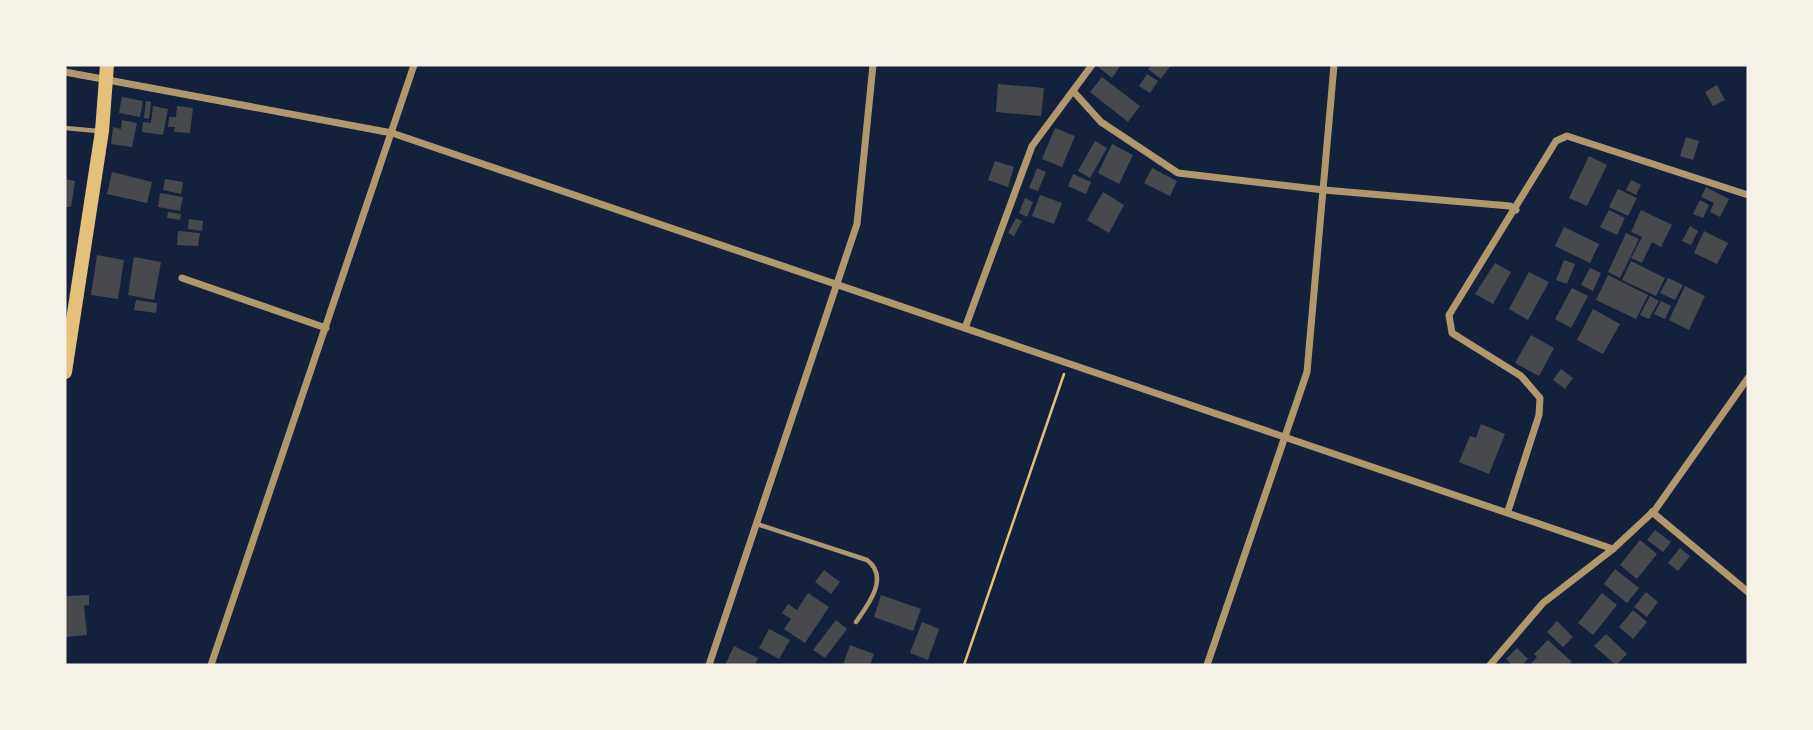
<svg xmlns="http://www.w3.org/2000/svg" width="1813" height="730" font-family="'Public Sans',sans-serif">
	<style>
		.building { fill: #48494c }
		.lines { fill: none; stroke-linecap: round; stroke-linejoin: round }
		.path { stroke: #e5c07b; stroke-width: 2.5 }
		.service { stroke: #b1986c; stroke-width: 4.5 }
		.minor { stroke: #b1986c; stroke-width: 7 }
		.primary { stroke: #e5c07b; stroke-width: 14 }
	</style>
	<rect width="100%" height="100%" fill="#14213d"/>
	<g class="building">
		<path d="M1100 65H1121L1112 78 1098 67Z"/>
		<path d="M1152 65H1171L1161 79 1148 69Z"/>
		<path d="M1147 74 1158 81 1150 93 1139 86Z"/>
		<path d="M1102 77 1140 106 1128 122 1090 92Z"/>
		<path d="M998 84 1044 88 1041 116 996 112Z"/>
		<path d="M1717 85 1725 100 1713 106 1705 92Z"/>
		<path d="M122 97 143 101 140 117 119 113Z"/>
		<path d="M146 101 151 102 149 119 144 118Z"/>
		<path d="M153 106 168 109 163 135 142 132 143 122 151 123Z"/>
		<path d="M177 106 193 108 190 133 174 132 175 127H168L169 117H176Z"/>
		<path d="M122 120 137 123 132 147 111 144 113 127 121 129Z"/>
		<path d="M1055 128 1075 136 1062 167 1042 159Z"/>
		<path d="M1686 137 1699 141 1693 160 1680 156Z"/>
		<path d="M1095 141 1107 148 1090 178 1078 171Z"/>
		<path d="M1112 144 1133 155 1119 184 1098 173Z"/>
		<path d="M1589 156 1607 165 1587 206 1569 198Z"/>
		<path d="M995 161 1014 167 1008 187 988 180Z"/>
		<path d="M1037 168 1046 172 1038 191 1029 188Z"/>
		<path d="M1152 168 1177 181 1170 196 1144 183Z"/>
		<path d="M112 172 152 182 147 203 107 194Z"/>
		<path d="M1073 174 1091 182 1086 194 1068 186Z"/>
		<path d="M65 179 75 181 71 207H65Z"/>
		<path d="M165 179 183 182 181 194 163 190Z"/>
		<path d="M1631 180 1641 185 1636 195 1626 190Z"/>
		<path d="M1706 187 1729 199 1720 217 1710 212 1714 203 1701 197Z"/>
		<path d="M1618 189 1637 198 1628 216 1609 207Z"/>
		<path d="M1103 192 1124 205 1109 233 1087 220Z"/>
		<path d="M160 193 183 197 180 211 158 207Z"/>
		<path d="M1040 195 1062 203 1054 224 1032 216Z"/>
		<path d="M1025 198 1033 202 1027 217 1019 213Z"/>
		<path d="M1700 200 1709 205 1703 218 1693 214Z"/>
		<path d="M1609 210 1625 218 1617 235 1600 227Z"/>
		<path d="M1641 210 1672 225 1661 247 1652 242 1642 263 1631 258 1642 237 1631 232Z"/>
		<path d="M168 212 181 214 180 220 167 218Z"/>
		<path d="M1016 218 1022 221 1014 236 1008 233Z"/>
		<path d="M189 219 203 221 202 231 188 229Z"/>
		<path d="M1690 226 1698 231 1691 245 1682 241Z"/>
		<path d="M1564 227 1599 244 1590 263 1555 246Z"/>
		<path d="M178 231 200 233 198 246 177 245Z"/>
		<path d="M1704 231 1728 243 1717 264 1694 253Z"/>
		<path d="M1626 233 1639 239 1620 278 1608 272Z"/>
		<path d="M97 255 124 260 118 299 91 295Z"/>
		<path d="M134 257 161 262 154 300 128 295Z"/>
		<path d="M1564 260 1575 264 1567 284 1556 280Z"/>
		<path d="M1631 261 1665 278 1656 296 1622 280Z"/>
		<path d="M1495 263 1511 272 1493 304 1475 294Z"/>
		<path d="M1590 268 1601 273 1593 291 1581 285Z"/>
		<path d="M1529 272 1549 282 1528 320 1509 309Z"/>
		<path d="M1608 275 1648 295 1636 319 1596 300Z"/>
		<path d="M1668 278 1683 285 1675 300 1660 293Z"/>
		<path d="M1685 286 1705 296 1689 330 1669 320Z"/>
		<path d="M1572 288 1588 296 1571 328 1555 319Z"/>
		<path d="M1650 296 1659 301 1649 319 1640 315Z"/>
		<path d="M136 300 157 303 156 313 134 310Z"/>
		<path d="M1661 301 1671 306 1665 319 1654 314Z"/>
		<path d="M1593 309 1620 324 1603 354 1577 340Z"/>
		<path d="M1531 335 1554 348 1539 376 1515 363Z"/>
		<path d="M1561 369 1573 378 1565 389 1553 380Z"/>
		<path d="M1481 424 1505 434 1489 474 1459 462 1470 436 1476 438Z"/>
		<path d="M1655 530 1671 542 1663 552 1647 540Z"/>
		<path d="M1640 540 1657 554 1637 579 1620 565Z"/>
		<path d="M1680 548 1690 556 1678 571 1668 563Z"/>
		<path d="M1615 569 1639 588 1627 603 1604 584Z"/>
		<path d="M824 570 840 582 831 594 815 582Z"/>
		<path d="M1646 592 1658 602 1647 617 1634 607Z"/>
		<path d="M808 593 829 607 805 643 784 629 791 619 782 613 788 604 797 610Z"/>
		<path d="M1602 593 1617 605 1593 635 1578 623Z"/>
		<path d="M89 595V605L84 606 87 635 65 637V596Z"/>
		<path d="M881 595 921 609 913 631 874 617Z"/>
		<path d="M1633 610 1647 622 1633 639 1619 627Z"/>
		<path d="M836 620 847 629 825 658 813 650Z"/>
		<path d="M1557 621 1573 637 1563 647 1547 632Z"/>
		<path d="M922 622 939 629 928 660 910 653Z"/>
		<path d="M769 629 790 640 779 659 759 648Z"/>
		<path d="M1606 634 1627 654 1616 665 1594 646Z"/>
		<path d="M1548 640 1572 662 1568 665H1530L1537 657 1534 654Z"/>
		<path d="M850 645 874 654 870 665H843Z"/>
		<path d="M734 646 758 658 755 665H725Z"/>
		<path d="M1517 648 1528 659 1522 665H1512L1506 659Z"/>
	</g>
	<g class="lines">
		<path class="path" d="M964 665 1064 374"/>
		<g class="service">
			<path d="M65 128 98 131"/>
			<path d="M757 524 867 560C890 577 868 605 856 622"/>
		</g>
		<g class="minor">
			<path d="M65 72 392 133 1613 549"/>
			<path d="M1073 91 1101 122 1178 173 1324 190 1510 206 1516 210"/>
			<path d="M182 278 326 328"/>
			<path d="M965 328 1032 146 1092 65"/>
			<path d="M1508 511 1539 415 1540 398 1521 376 1452 333 1449 315 1556 141 1567 136 1748 195"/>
			<path d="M1652 512 1748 592"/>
			<path d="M211 665 414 65"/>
			<path d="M709 665 857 224 873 65"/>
			<path d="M1207 665 1307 372 1334 65"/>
			<path d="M1490 665 1543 603 1613 549 1655 510 1748 378"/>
		</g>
		<path class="primary" d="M65 372 102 131 107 65"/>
	</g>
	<rect width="1813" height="730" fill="none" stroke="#f6f1e7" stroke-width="133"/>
</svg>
